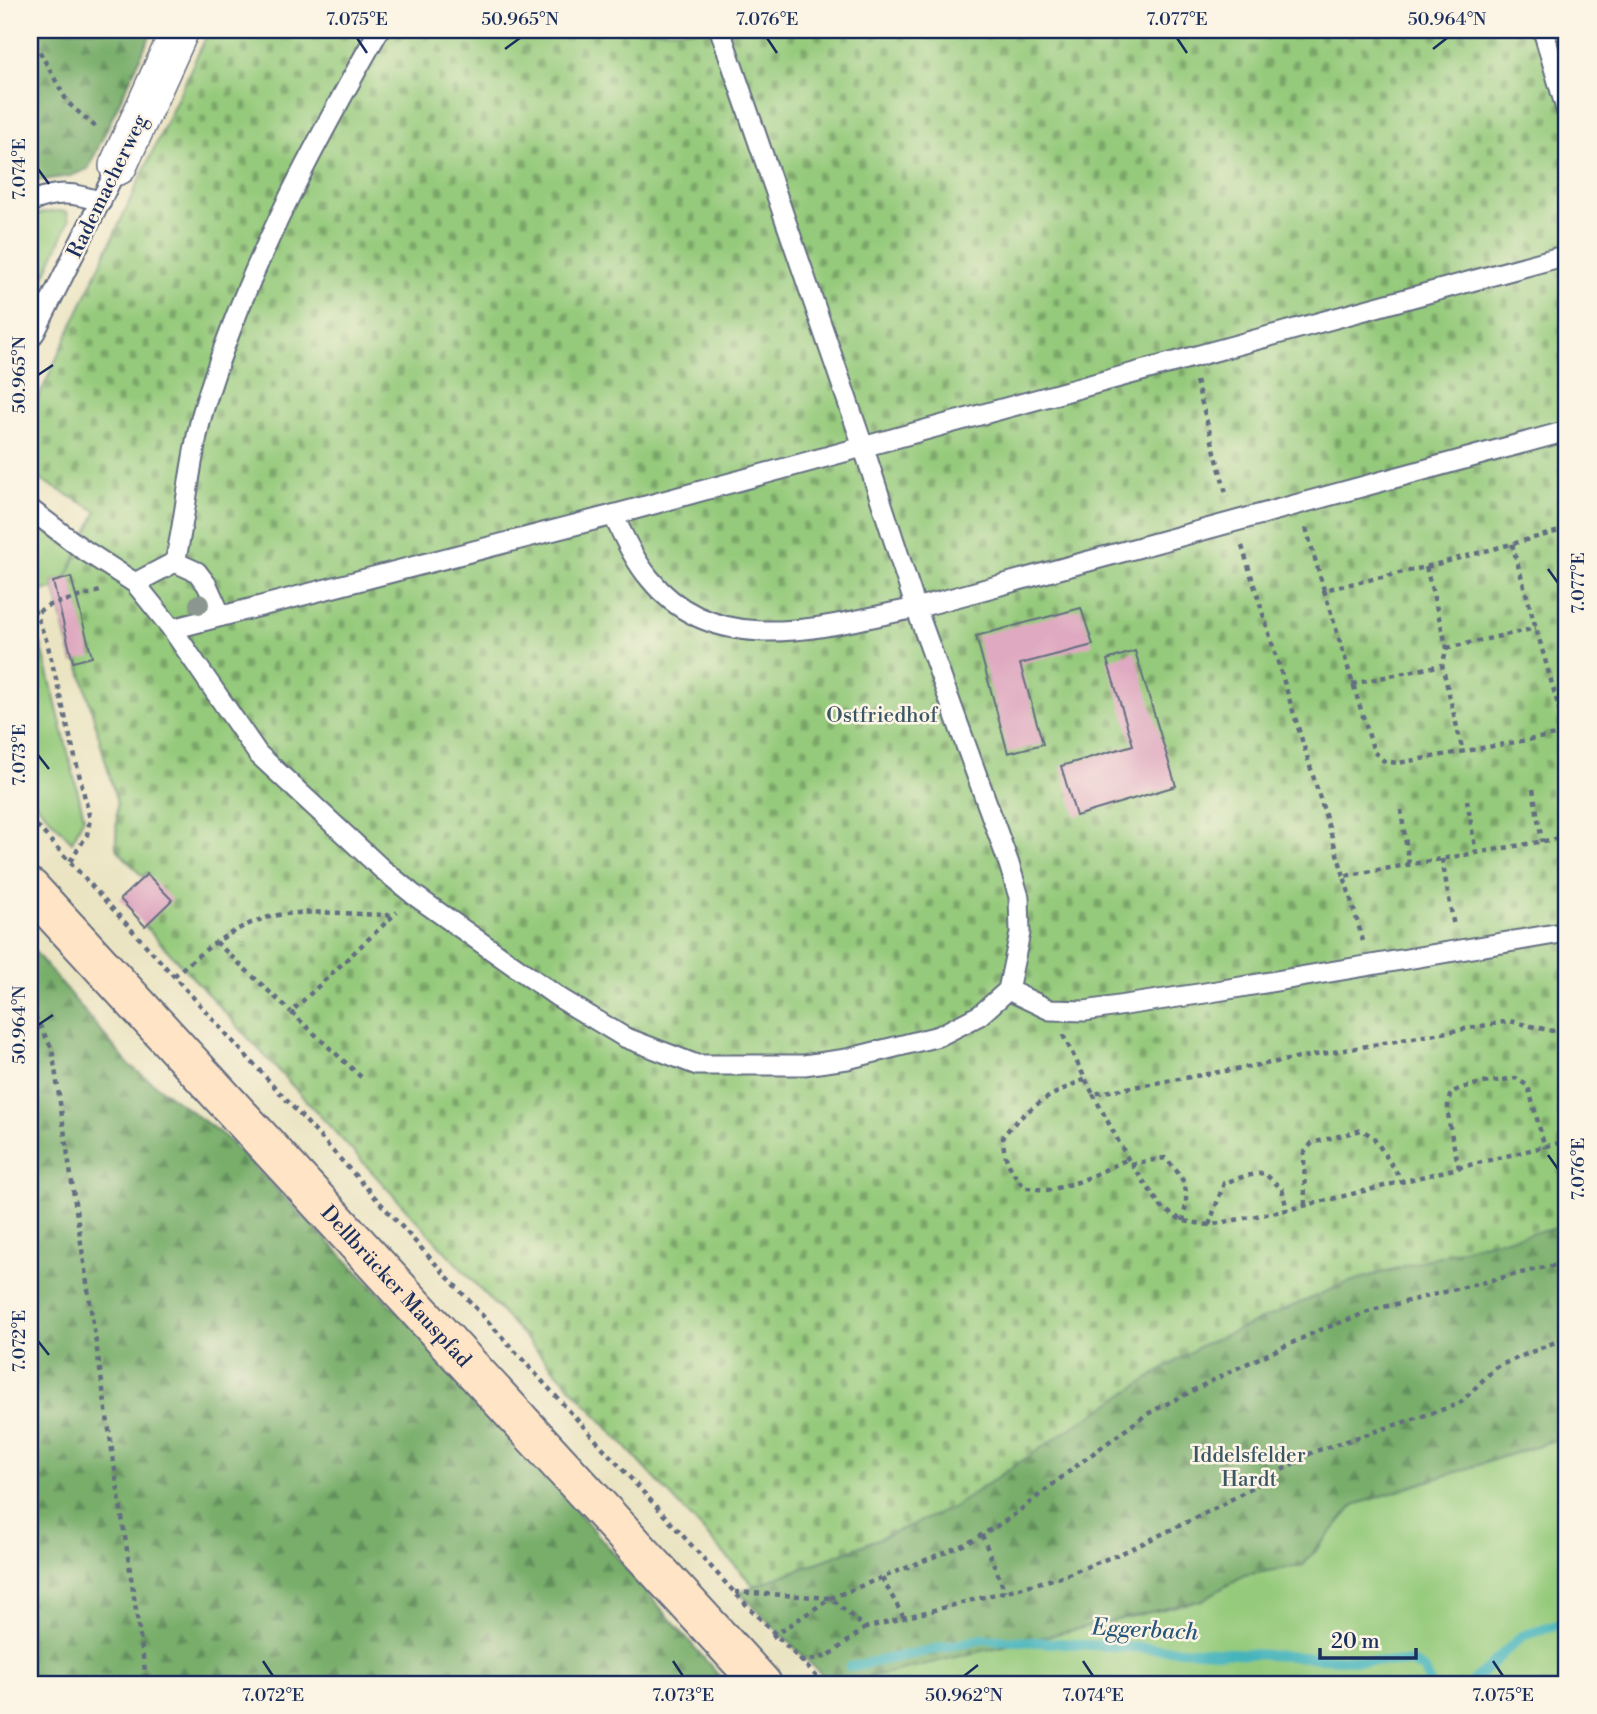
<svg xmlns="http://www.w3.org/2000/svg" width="1597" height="1714" font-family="'Libre Bodoni',serif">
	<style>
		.green { fill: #95ca7b; stroke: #587c6c; stroke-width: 2 }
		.forest { fill: url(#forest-firs); stroke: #4a6e64; stroke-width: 2 }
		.cemetery { fill: url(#cemetery-stones); stroke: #587c6c; stroke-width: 2 }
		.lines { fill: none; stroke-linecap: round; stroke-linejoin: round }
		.stream { stroke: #44b4bb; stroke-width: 10 }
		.building { fill: #dfaac1 }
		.lane-casing { stroke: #646e81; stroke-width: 23 }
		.street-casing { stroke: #646e81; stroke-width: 40 }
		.secondary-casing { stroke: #646e81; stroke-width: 42 }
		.path { stroke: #646e81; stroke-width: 4.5; stroke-dasharray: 5 5; stroke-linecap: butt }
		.lane { stroke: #fff; stroke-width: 19 }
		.street { stroke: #fff; stroke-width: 37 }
		.secondary { stroke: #ffe4c6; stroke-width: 38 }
		.tree { fill: #8a968f }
		.ticks { fill: none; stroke: #1b2f5e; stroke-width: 2.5 }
		.labels { text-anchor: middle; stroke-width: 5; stroke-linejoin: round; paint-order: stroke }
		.street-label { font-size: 21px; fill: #1b2f5e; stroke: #fcf5e5 }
		.park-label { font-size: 21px; fill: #3a5665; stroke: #fcf5e5 }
		.water-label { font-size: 23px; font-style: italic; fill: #27577a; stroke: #fcf5e5 }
		.neatline { fill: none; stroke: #1b2f5e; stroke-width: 2.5 }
		.ticks-label { font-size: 18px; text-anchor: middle; fill: #1b2f5e }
	</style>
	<defs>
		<pattern id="forest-firs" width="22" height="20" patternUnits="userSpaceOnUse" patternTransform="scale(1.75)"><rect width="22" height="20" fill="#78ae6b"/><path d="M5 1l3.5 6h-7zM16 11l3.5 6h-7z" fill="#628e5b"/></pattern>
		<pattern id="cemetery-stones" width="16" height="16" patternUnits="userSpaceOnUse" patternTransform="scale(1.75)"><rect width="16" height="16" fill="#95ca7b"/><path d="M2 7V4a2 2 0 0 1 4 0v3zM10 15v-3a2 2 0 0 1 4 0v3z" fill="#79a468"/></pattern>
	</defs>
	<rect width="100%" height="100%" fill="#fcf5e5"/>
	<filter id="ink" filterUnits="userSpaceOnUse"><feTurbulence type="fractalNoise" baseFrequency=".0143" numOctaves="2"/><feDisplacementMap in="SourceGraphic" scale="14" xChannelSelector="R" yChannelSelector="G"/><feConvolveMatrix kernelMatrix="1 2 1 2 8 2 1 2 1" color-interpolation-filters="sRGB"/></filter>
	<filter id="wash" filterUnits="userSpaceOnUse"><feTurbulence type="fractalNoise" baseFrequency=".00686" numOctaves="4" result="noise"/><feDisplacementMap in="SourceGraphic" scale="28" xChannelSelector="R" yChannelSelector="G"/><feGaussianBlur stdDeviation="1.57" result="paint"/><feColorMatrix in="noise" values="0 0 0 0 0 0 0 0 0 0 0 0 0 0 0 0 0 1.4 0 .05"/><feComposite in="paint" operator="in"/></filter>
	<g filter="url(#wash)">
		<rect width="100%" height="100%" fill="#ebe4c2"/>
		<g class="green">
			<path d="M58 211 67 212 69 221 30 309V218L42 213Z"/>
			<path d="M30 520 90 560 81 585 32 592 30 587Z"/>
			<path d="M41 644 84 817 72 842 30 797V648Z"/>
			<path d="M1567 1436V1684H839L1202 1600 1244 1575 1303 1565 1354 1505Z"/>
		</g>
		<g class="forest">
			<path d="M30 30H153L88 169 70 176 30 182Z"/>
			<path d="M30 946 129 1065 224 1136 463 1378 726 1684H30Z"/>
			<path d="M1567 1226V1436L1354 1505 1303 1565 1244 1575 1202 1600 839 1684H831L739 1592 851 1550 952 1508 1060 1435 1200 1346 1346 1283 1476 1245Z"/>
		</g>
		<path class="cemetery" d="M209 30H1567V1226L1476 1245 1346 1283 1200 1346 1060 1435 952 1508 851 1550 754 1586 145 926 147 874 143 877 116 848 117 803 78 660 73 662 53 582 66 578 97 511 30 474V416Z"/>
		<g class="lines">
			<g class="stream">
				<path d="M850 1667 983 1639 1412 1663 1425 1670 1430 1684"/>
				<path d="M1470 1684 1522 1636 1567 1622"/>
			</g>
		</g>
		<g id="blocks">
			<g class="building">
				<path d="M71 577 92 657 73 662 53 582Z"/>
				<path d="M1081 608 1093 645 1020 664 1043 744 1008 753 976 636Z"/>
				<path d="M1135 651 1176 786 1076 816 1061 766 1133 745 1107 660Z"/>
				<path d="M147 874 172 900 145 926 120 899Z"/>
			</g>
		</g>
	</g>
	<g filter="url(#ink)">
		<use href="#blocks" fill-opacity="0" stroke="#646e81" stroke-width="2"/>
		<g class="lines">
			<g class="lane-casing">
				<g id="lane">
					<path d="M1543 30 1567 112"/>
					<path d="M30 202C57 191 74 192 101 202"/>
					<path d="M30 339 35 332 118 166"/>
					<path d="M30 509 81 548 135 583 172 629 258 754 382 869 414 895 558 997 624 1037 697 1065H804L847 1059 939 1036 980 1015 1008 990 1020 933 1019 897 1009 864 916 608 863 446 720 30"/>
					<path d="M613 515C624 537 634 560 650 579 717 662 828 625 916 608L1567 431"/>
					<path d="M175 562 197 572 207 585 221 616"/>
					<path d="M135 583 175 562C187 512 189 460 203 411 243 276 310 152 379 30"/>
					<path d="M172 629 613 515 1567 255"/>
					<path d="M1008 990 1050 1010 1085 1011 1205 993 1567 932"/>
				</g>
			</g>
			<g class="street-casing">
				<path id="street" d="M118 166 180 30"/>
			</g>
			<g class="secondary-casing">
				<g id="secondary">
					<path id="s1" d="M30 888 762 1684"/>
				</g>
			</g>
			<g class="path">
				<path d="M30 34 68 103 98 129"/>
				<path d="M1196 381 1227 497"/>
				<path d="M1306 528 1324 590 1426 567 1567 529"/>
				<path d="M1512 544 1566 733"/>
				<path d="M1242 546 1344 876"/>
				<path d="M1426 567 1447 648 1442 665 1463 752"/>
				<path d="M1324 590 1374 752 1384 761 1398 763 1567 733"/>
				<path d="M30 600 47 642 90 819 87 835 69 863"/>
				<path d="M30 617 47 606 100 591"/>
				<path d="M1447 648 1536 628"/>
				<path d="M1352 684 1442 665"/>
				<path d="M1533 789 1542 842"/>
				<path d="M1467 800 1476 853"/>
				<path d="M1401 810 1409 864"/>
				<path d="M30 818 734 1592 824 1684"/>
				<path d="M1442 859 1454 927"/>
				<path d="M1363 941 1344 876 1567 837"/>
				<path d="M216 942 291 1012"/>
				<path d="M174 976C202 951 232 927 269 917 303 908 357 915 393 915"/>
				<path d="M30 1007 52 1049 147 1684"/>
				<path d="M1063 1035 1093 1094 1510 1021 1552 1031 1567 1025"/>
				<path d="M361 1077 291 1012 397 912"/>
				<path d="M1085 1079C1051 1094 1027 1107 1003 1136 1003 1159 1011 1171 1025 1188L1050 1190 1081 1181 1128 1159"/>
				<path d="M1093 1094 1128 1159 1162 1208 1183 1221 1209 1225 1287 1210 1567 1141"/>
				<path d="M1566 1142 1564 1112 1567 1108"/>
				<path d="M1131 1164 1165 1158C1188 1181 1189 1190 1183 1221"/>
				<path d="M1459 1168C1456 1152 1441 1104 1452 1093 1462 1084 1501 1081 1516 1078L1528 1086 1545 1148"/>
				<path d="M1305 1205 1304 1153 1312 1143 1362 1130 1374 1138 1403 1182"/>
				<path d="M1209 1225 1224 1183 1245 1176 1264 1173 1282 1189 1287 1210"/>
				<path d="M982 1535 1005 1592"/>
				<path d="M882 1578 904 1618"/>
				<path d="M735 1592 831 1598 865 1628 1061 1577 1129 1550 1218 1507 1313 1452 1459 1404 1496 1367 1567 1337"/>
				<path d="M772 1637 831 1598 968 1543 1010 1518 1080 1463 1147 1414 1231 1371 1320 1330 1376 1309 1541 1268 1567 1263"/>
				<path d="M801 1662 828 1656 865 1628"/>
				<path d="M30 1676 50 1684"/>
			</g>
			<use href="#lane" class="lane"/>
			<use href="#street" class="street"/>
			<use href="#secondary" class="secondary"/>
		</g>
		<circle class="tree" cx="199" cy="604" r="10"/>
	</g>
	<path class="ticks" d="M357 38 367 53M767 38 777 53M1177 38 1187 53M505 49 520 38M1433 49 1447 38M38 169 49 184M38 375 53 365M1548 569 1558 583M38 755 49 769M38 1025 53 1015M1548 1155 1558 1169M38 1341 49 1355M263 1661 273 1676M673 1661 683 1676M1083 1661 1093 1676M1493 1661 1503 1676M964 1676 978 1665"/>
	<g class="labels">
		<g class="street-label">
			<text transform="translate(107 186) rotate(-64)" y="7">Rademacherweg</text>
			<text dy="7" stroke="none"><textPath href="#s1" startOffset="541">Dellbrücker Mauspfad</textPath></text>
		</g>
		<g class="park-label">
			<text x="882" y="722">Ostfriedhof</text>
			<text x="1249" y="1462">Iddelsfelder<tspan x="1249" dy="24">Hardt</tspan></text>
		</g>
		<g class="water-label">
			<text transform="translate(1145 1629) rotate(3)" y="8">Eggerbach</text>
		</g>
	</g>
	<rect width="1597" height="1714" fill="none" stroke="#fcf5e5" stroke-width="77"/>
	<path d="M1320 1648v10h96v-10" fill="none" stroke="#1b2f5e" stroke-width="3.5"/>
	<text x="1331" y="1648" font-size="21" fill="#1b2f5e" stroke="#fcf5e5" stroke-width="5" paint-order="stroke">20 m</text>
	<rect x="38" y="38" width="1520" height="1638" class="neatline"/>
	<g class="ticks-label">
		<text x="357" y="25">7.075°E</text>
		<text x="520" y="25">50.965°N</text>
		<text x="767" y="25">7.076°E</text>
		<text x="1177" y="25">7.077°E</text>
		<text x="1447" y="25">50.964°N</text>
		<text transform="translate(19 169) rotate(-90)" y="6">7.074°E</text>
		<text transform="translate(19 375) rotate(-90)" y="6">50.965°N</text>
		<text transform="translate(1578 583) rotate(-90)" y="6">7.077°E</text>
		<text transform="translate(19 755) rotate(-90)" y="6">7.073°E</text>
		<text transform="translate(19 1025) rotate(-90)" y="6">50.964°N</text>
		<text transform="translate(1578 1169) rotate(-90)" y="6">7.076°E</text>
		<text transform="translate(19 1341) rotate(-90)" y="6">7.072°E</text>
		<text x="273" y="1701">7.072°E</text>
		<text x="683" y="1701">7.073°E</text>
		<text x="964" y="1701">50.962°N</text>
		<text x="1093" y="1701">7.074°E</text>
		<text x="1503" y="1701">7.075°E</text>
	</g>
</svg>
